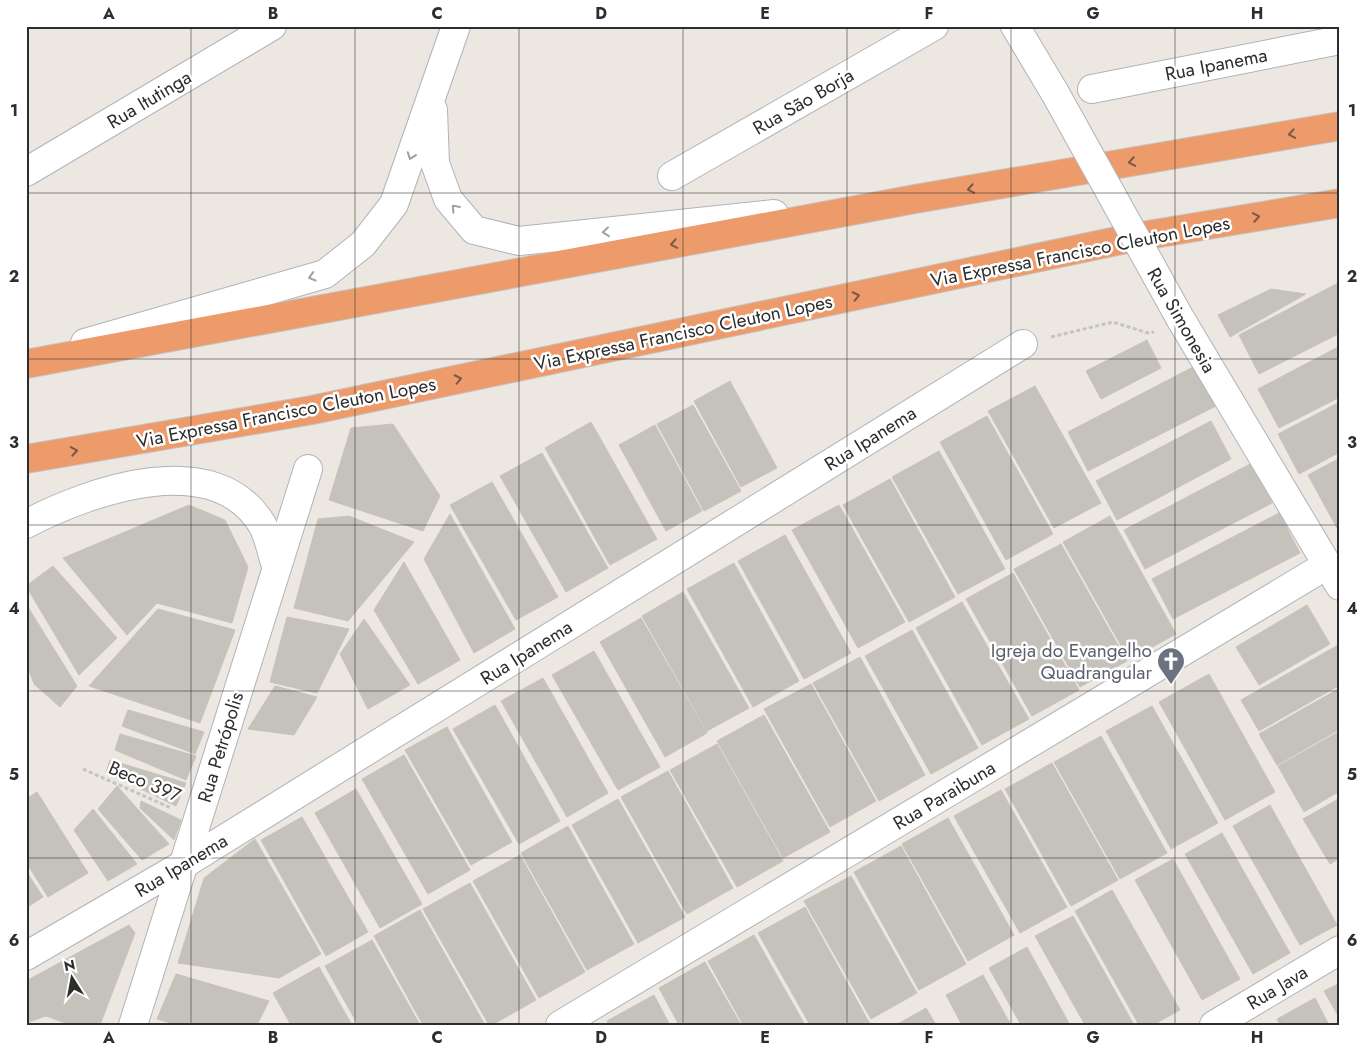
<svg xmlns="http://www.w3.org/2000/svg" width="1366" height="1051" font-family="Jost,sans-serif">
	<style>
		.building { fill: #c5c2bc; stroke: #c8c2ba }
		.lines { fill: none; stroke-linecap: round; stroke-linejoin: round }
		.minor-casing { stroke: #b1b3bb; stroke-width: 30 }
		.highway-casing { stroke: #c4c4c4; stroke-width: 30 }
		.path { stroke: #c4c4c4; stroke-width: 3; stroke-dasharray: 4 2.5; stroke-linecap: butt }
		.minor { stroke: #fff; stroke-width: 28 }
		.highway { stroke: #ed9b6b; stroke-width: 28 }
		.minor-bridge-casing { stroke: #b1b3bb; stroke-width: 30; stroke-linecap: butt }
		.minor-bridge { stroke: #fff; stroke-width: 28 }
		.oneway { stroke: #7a5946 }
		.oneway2 { stroke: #a0a0a0 }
		.grid { fill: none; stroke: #2d2d2d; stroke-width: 1; stroke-opacity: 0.55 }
		.labels { text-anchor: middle; stroke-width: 5; stroke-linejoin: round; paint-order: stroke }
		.street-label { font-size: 19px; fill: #2d2d2d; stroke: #fff }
		.worship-label { font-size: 19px; fill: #5b616d; stroke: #fff; text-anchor: end }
		.neatline { fill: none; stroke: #2d2d2d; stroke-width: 2 }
		.grid-label { font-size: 16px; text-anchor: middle; font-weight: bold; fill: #2d2d2d }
	</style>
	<rect width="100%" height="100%" fill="#ece7e1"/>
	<g class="building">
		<path d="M1340 282V333L1259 374 1239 335Z"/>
		<path d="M1271 289 1306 294 1230 337 1218 315Z"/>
		<path d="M1147 340 1161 368 1101 399 1086 371Z"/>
		<path d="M1340 346V397L1279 428 1258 389Z"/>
		<path d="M1195 366 1216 406 1088 471 1068 432Z"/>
		<path d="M730 381 777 468 741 487 694 401Z"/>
		<path d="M1035 386 1101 503 1054 528 988 411Z"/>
		<path d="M1340 402V452L1299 474 1278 434Z"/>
		<path d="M693 405 741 491 704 511 657 424Z"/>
		<path d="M987 416 1053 534 1006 560 940 442Z"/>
		<path d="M1211 421 1231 459 1117 520 1096 481Z"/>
		<path d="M591 422 657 539 610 565 545 448Z"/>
		<path d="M393 424 440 496 423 531 329 500 351 428Z"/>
		<path d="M655 425 702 511 666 531 619 445Z"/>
		<path d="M939 451 1005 569 958 594 892 477Z"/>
		<path d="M542 453 608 568 566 592 500 476Z"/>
		<path d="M1340 458V529L1338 530 1308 475Z"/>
		<path d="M1252 463 1272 503 1145 569 1124 530Z"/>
		<path d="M890 479 955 597 909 622 843 505Z"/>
		<path d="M492 482 558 597 516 620 450 505Z"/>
		<path d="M189 505 225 520 248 567 232 623 157 603 127 635 63 558Z"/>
		<path d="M839 505 905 622 858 648 792 530Z"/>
		<path d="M1279 513 1300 553 1173 619 1152 579Z"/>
		<path d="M450 514 515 629 474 653 424 559Z"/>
		<path d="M349 516 414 542 348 621 294 608 318 519Z"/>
		<path d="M1110 516 1176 634 1129 660 1063 542Z"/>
		<path d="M785 535 851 653 804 679 738 561Z"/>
		<path d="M1061 544 1127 661 1080 687 1014 569Z"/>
		<path d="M404 562 460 660 418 684 374 610Z"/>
		<path d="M734 563 799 681 753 707 687 589Z"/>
		<path d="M53 566 117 638 79 675 26 586Z"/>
		<path d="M1013 573 1079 690 1032 716 966 599Z"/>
		<path d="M683 592 749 708 707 731 642 616Z"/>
		<path d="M962 602 1029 719 982 745 916 628Z"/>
		<path d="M26 604 77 686 60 707 34 684 26 662Z"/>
		<path d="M1307 605 1330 644 1259 685 1236 647Z"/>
		<path d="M158 609 235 630 200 723 89 686Z"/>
		<path d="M287 617 349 629 317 693 270 682Z"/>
		<path d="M641 618 707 733 665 757 600 642Z"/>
		<path d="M364 619 410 685 368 709 340 654Z"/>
		<path d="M912 630 978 748 931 774 865 656Z"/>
		<path d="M1340 644V685L1259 731 1241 700Z"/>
		<path d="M594 651 660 767 618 790 552 675Z"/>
		<path d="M860 657 925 775 879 801 813 683Z"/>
		<path d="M1209 674 1275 792 1225 820 1159 702Z"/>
		<path d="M543 678 608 793 567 817 501 701Z"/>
		<path d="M811 684 876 801 830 827 764 709Z"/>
		<path d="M275 686 317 697 294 735 248 729Z"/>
		<path d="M1340 688V729L1277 765 1259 734Z"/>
		<path d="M495 705 560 821 519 844 453 729Z"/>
		<path d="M1152 706 1218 823 1171 849 1106 731Z"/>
		<path d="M128 710 204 732 195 754 122 726Z"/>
		<path d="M764 715 830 832 783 858 717 741Z"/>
		<path d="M447 727 512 842 471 865 405 750Z"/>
		<path d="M1340 731V791L1304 812 1278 766Z"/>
		<path d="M120 734 196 756 186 780 115 750Z"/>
		<path d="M1101 736 1167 853 1120 879 1054 762Z"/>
		<path d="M717 744 783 861 737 887 670 770Z"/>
		<path d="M404 755 470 870 428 894 362 779Z"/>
		<path d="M110 760 186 783 176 806 106 772Z"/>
		<path d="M1052 763 1118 880 1071 906 1005 789Z"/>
		<path d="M668 771 733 888 687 914 621 797Z"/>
		<path d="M117 786 169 844 142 860 98 809Z"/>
		<path d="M356 789 422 904 380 928 315 813Z"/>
		<path d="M1001 790 1067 907 1020 933 954 816Z"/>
		<path d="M37 792 88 873 48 897 26 862V799Z"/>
		<path d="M1340 798V858L1330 864 1303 819Z"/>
		<path d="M618 799 685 917 638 943 572 825Z"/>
		<path d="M141 801 181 820 174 840 140 808Z"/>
		<path d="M1270 805 1337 925 1300 945 1233 826Z"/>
		<path d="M93 809 137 864 108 881 74 830Z"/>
		<path d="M302 817 368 932 326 956 261 840Z"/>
		<path d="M948 818 1014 935 968 961 902 844Z"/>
		<path d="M568 826 634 944 587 970 521 853Z"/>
		<path d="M1222 833 1290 953 1253 974 1185 854Z"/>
		<path d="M255 839 321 954 279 978 178 963 204 878Z"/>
		<path d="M901 846 966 964 919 990 854 872Z"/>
		<path d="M520 855 585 972 539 998 473 881Z"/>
		<path d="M1173 859 1240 979 1202 1000 1135 880Z"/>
		<path d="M26 871 43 897 26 908Z"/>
		<path d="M851 876 917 993 871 1019 804 901Z"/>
		<path d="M470 883 536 1000 492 1025H489L423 909Z"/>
		<path d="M1112 890 1180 1010 1153 1025H1139L1075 911Z"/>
		<path d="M805 907 870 1024 869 1025H810L758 933Z"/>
		<path d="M420 910 485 1025H423L374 936Z"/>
		<path d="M1073 916 1134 1025H1085L1035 936Z"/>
		<path d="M129 925 135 933 100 1025H71L46 1016 26 1023V981Z"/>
		<path d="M754 935 805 1025H743L708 961Z"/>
		<path d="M372 940 420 1025H358L325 966Z"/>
		<path d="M1027 947 1070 1025H1021L989 968Z"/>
		<path d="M705 962 741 1025H679L659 988Z"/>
		<path d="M319 967 352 1025H291L273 993Z"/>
		<path d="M176 974 269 1001 257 1025H178L157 1019Z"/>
		<path d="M983 975 1011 1025H962L946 995Z"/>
		<path d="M1340 983V1019L1324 991Z"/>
		<path d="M654 995 670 1025H609L607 1021Z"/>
		<path d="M1315 998 1329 1025H1280L1277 1019Z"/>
		<path d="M926 1008 936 1025H896Z"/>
	</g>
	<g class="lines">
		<g class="minor-casing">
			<g id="minor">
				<path d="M1015 26 1055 93"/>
				<path d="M1092 89 1340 40"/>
				<path d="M433 110 435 163 448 199 474 230 519 241 774 214"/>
				<path d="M26 172 272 26"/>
				<path d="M672 176 934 26"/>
				<path d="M1180 318 1340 586"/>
				<path d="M85 343 325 274 363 244 394 204 456 26"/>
				<path d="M26 524C89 491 216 445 263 526 269 538 272 554 276 566"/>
				<path d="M26 956 184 864 1023 344"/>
				<path d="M133 1025 308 469"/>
				<path d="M560 1025 1327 565"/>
				<path d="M1214 1025 1340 950"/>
			</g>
		</g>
		<g class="highway-casing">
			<g id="highway">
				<path d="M26 364 915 199 1340 126"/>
				<path d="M26 459 312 410 1136 237 1340 203"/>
			</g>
		</g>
		<g class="path">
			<path d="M1051 337 1113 322 1148 333 1154 332"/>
			<path d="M83 769 171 808"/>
		</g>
		<use href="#minor" class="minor"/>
		<use href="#highway" class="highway"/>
		<g class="minor-bridge-casing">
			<path id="minor-bridge" d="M1055 93 1180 318"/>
		</g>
		<use href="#minor-bridge" class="minor-bridge"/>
	</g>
	<defs><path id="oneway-chevron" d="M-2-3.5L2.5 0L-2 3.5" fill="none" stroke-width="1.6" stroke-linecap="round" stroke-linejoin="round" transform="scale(1.25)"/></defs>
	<g class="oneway">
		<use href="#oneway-chevron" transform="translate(1292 134) rotate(170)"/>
		<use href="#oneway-chevron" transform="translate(1132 162) rotate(170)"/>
		<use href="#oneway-chevron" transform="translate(971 189) rotate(170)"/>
		<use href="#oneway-chevron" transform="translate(1256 217) rotate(-10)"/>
		<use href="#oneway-chevron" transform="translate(674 244) rotate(170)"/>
		<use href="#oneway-chevron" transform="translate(856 296) rotate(-12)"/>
		<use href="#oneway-chevron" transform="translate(458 379) rotate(-12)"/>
		<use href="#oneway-chevron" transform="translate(74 451) rotate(-10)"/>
	</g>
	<g class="oneway2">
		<use href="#oneway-chevron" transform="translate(411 156) rotate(110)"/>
		<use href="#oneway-chevron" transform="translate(455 208) rotate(-131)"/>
		<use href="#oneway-chevron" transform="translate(606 232) rotate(174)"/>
		<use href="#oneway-chevron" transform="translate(312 277) rotate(164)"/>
	</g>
	<path class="grid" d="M191 26V1025M355 26V1025M519 26V1025M683 26V1025M847 26V1025M1011 26V1025M1175 26V1025M26 193H1340M26 359H1340M26 525H1340M26 691H1340M26 858H1340"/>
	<defs>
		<g id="church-pin" transform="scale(1.4375)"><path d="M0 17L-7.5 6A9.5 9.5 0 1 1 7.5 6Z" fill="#6b7280" stroke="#fff"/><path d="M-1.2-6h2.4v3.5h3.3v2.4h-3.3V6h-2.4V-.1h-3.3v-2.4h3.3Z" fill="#fff"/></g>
	</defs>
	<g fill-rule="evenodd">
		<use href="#church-pin" x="1171" y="661"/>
	</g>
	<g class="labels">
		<g class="street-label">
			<text transform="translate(1216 64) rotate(-11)" y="7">Rua Ipanema</text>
			<text transform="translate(149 99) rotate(-31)" y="7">Rua Itutinga</text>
			<text transform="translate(803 101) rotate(-30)" y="7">Rua São Borja</text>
			<text transform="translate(1080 251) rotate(-11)" y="7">Via Expressa Francisco Cleuton Lopes</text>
			<text transform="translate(1182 320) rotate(60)" y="7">Rua Simonesia</text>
			<text transform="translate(683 332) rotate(-12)" y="7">Via Expressa Francisco Cleuton Lopes</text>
			<text transform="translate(286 412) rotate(-11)" y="7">Via Expressa Francisco Cleuton Lopes</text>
			<text transform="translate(870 438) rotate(-32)" y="7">Rua Ipanema</text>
			<text transform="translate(526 652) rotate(-32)" y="7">Rua Ipanema</text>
			<text transform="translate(220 747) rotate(-73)" y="7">Rua Petrópolis</text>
			<text transform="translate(145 781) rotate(23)" y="7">Beco 397</text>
			<text transform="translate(944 795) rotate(-31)" y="7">Rua Paraibuna</text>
			<text transform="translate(181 865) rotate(-31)" y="7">Rua Ipanema</text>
			<text transform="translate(1277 987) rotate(-31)" y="7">Rua Java</text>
		</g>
		<g class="worship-label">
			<text x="1152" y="657">Igreja do Evangelho<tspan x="1152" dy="22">Quadrangular</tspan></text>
		</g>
	</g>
	<rect width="1366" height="1051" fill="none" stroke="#ffffff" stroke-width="55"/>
	<g transform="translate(72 978) rotate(349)" stroke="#ffffff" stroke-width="4" paint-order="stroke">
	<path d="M0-4L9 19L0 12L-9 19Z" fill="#2d2d2d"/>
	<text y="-8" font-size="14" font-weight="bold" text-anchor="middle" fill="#2d2d2d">N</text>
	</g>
	<rect x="28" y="28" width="1310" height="996" class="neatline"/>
	<g class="grid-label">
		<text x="109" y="19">A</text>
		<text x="273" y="19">B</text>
		<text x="437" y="19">C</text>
		<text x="601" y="19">D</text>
		<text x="765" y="19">E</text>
		<text x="929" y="19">F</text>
		<text x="1093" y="19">G</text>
		<text x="1257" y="19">H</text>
		<text x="14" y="116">1</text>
		<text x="1352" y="116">1</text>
		<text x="14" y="282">2</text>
		<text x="1352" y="282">2</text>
		<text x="14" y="448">3</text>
		<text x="1352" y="448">3</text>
		<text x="14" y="614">4</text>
		<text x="1352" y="614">4</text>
		<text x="14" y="780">5</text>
		<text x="1352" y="780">5</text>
		<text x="14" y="946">6</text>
		<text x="1352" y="946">6</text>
		<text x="109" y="1043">A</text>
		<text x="273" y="1043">B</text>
		<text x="437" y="1043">C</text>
		<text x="601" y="1043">D</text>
		<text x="765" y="1043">E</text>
		<text x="929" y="1043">F</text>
		<text x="1093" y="1043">G</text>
		<text x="1257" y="1043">H</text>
	</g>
</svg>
